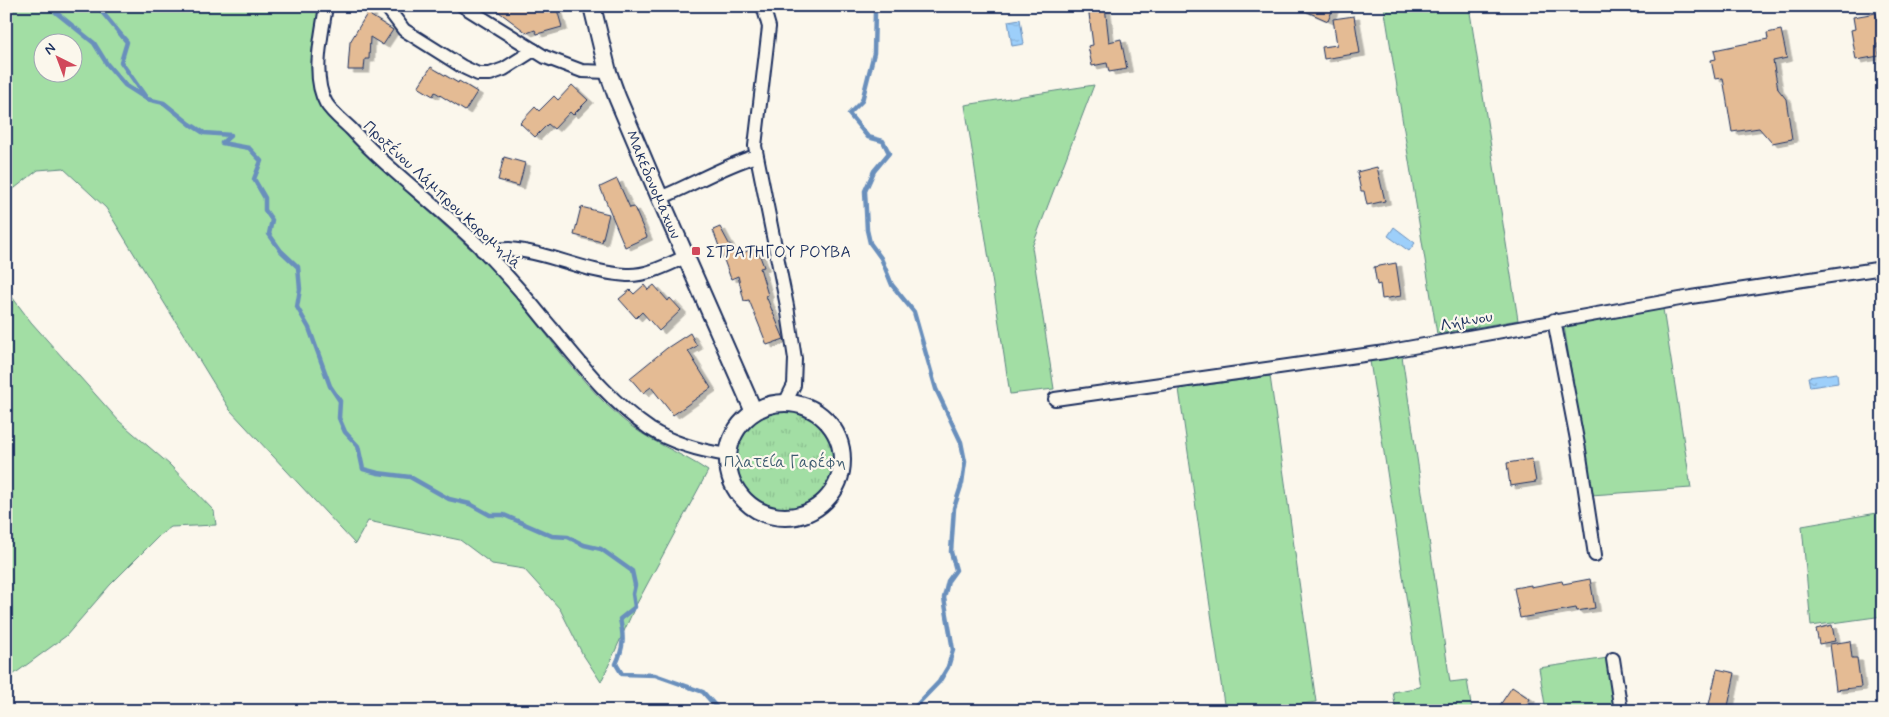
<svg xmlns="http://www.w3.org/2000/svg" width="1889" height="717" font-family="Mynerve,sans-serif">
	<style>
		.grass { fill: #a2dea4; stroke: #5e8681; fill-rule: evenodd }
		.park { fill: url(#park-tufts); stroke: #5e8681 }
		.water { fill: url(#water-ripples); stroke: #698fbc }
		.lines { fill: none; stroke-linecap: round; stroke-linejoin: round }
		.stream { stroke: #698fbc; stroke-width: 4.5 }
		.building { fill: #e4bb94; stroke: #1b2f5e; filter: url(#shadow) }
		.minor-casing { stroke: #1b2f5e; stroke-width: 16 }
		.tertiary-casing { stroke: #1b2f5e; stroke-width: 20 }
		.minor { stroke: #fbf7ec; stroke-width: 12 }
		.tertiary { stroke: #fbf7ec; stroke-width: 16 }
		.poi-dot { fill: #d1495b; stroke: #fbf7ec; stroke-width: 2 }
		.labels { text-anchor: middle; stroke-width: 4.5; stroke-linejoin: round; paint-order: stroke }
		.street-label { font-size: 16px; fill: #1b2f5e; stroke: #fbf7ec }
		.poi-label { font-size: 16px; fill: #1b2f5e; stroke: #fbf7ec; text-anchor: start }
		.park-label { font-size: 16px; fill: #3d5b70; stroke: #fbf7ec }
	</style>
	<defs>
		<pattern id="park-tufts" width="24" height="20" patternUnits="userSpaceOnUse" patternTransform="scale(1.25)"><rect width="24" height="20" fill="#a2dea4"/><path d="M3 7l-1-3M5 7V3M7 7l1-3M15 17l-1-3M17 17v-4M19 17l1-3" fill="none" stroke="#8bbf90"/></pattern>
		<pattern id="water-ripples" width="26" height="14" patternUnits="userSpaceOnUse" patternTransform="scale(1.25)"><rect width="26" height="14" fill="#9dcffa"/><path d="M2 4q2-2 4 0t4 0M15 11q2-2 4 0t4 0" fill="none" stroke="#87b2d9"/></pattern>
		<filter id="shadow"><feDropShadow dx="5.5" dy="3" stdDeviation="0" flood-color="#0004"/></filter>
	</defs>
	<rect width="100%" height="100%" fill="#fbf7ec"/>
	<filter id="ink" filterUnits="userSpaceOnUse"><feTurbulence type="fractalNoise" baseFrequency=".02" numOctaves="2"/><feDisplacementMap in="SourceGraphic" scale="10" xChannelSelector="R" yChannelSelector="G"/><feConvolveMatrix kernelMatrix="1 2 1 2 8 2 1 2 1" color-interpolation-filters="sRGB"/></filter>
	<g filter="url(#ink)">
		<g class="grass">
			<path d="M6 6H319C316 34 305 64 316 92 321 103 332 113 340 122 385 180 446 222 497 275 539 321 574 377 621 418 647 441 680 452 708 471L635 607 601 682 582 653 560 609 524 569 492 564 460 540 368 521 355 544 230 410 106 208 63 168 38 170 6 195ZM42 42H72V72H42Z"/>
			<path d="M1384 6H1469L1518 320 1437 334Z"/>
			<path d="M1094 85 1032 247 1054 389 1010 394 965 105Z"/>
			<path d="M6 289 31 322 119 421 170 465 214 511 216 525 171 527 160 535 110 585 66 636 6 680Z"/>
			<path d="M1663 309 1691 488 1591 495 1564 326Z"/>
			<path d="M1402 356 1450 682 1467 680 1472 711H1396L1393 692 1420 687 1370 361Z"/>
			<path d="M1270 376 1316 702 1254 711H1225L1179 389Z"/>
			<path d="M1883 512V616L1811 626 1802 526Z"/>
			<path d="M1608 658 1616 711H1546L1539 668Z"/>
		</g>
		<circle class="park" cx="786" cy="461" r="50"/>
		<g class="water">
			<path d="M1020 19 1024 44 1012 46 1008 21Z"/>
			<path d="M1394 227 1415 243 1409 251 1388 236Z"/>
			<path d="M1837 373 1838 383 1810 387 1808 377Z"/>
		</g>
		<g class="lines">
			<g class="stream">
				<path d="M48 6 94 43 107 64 125 85 147 99 164 103 190 124 204 133 231 135 222 143 249 148 261 161 254 179 265 198V210L272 220 269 234 281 251 298 267 300 289 297 307 309 328 330 386 340 401 339 418 345 432 358 446 363 469 378 473 410 477 449 499 470 504 490 515H504L552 536 568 537 584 545 601 549 632 571 635 585 633 594 635 607 620 619C624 637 624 647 616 664L622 674 655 675 703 692 718 709 725 711"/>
				<path d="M97 6 127 42 121 62 145 96"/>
				<path d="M878 6 875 12 874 53 862 101 849 114 868 137 883 141 889 153 874 171 865 191 867 230 870 243 881 258 892 285 914 312 936 389 961 442 965 462 962 483 954 508 951 552 956 570 948 581 944 598 953 650 948 667 939 682 911 711"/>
			</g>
		</g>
		<g class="building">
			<path d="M491 6H556L562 27 537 34 535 30 527 33Z"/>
			<path d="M1088 6H1105L1109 42 1121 39 1127 69 1109 72 1107 63 1092 66 1088 46 1093 45Z"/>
			<path d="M1294 6H1334L1328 21Z"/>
			<path d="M371 7V16L393 30 383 45 370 37 369 59H365L364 70H348L350 42Z"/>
			<path d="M1876 13 1881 44H1877L1879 56 1856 60 1851 30 1855 29 1853 17Z"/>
			<path d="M1354 16 1360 53 1324 59 1322 47 1337 45 1333 19Z"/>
			<path d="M1781 30 1787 58 1773 61 1778 89 1786 99 1792 139 1772 143 1759 128 1732 132 1723 78 1715 79 1711 60 1716 59 1714 50 1768 39 1767 33Z"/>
			<path d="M431 67 458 83 459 81 477 92 465 111 435 92 433 96 418 87Z"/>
			<path d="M572 85 588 100 573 115 570 112 554 129 548 124 535 137 520 123 535 107 539 111 554 96 558 100Z"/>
			<path d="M504 157 525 163 519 186 498 180Z"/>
			<path d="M1377 167 1385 201 1367 205 1364 191H1361L1357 172Z"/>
			<path d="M617 179 630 208 634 207 647 237 625 247 600 187Z"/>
			<path d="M581 207 609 214 602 242 574 235Z"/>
			<path d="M720 227 735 255 757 248 764 267 760 268 768 295 766 296 784 339 767 345 749 300 744 301 738 276 731 279 713 230Z"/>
			<path d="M1396 263 1401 296 1382 299 1380 284 1377 285 1374 267Z"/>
			<path d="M644 285 648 290 654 285 668 301 670 298 681 310 659 331 642 312 636 318 619 299 630 290 634 294Z"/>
			<path d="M690 333 697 346 688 351 711 388 673 415 651 387 643 393 630 378 667 348Z"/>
			<path d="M1532 459 1536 482 1510 486 1507 463Z"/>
			<path d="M1590 579 1595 608 1577 611 1576 608 1520 618 1514 588 1531 585V587L1562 581 1563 584Z"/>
			<path d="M1832 625 1835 641 1819 644 1816 629Z"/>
			<path d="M1850 641 1852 658H1857L1861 687 1836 690 1830 644Z"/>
			<path d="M1717 669 1735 673 1727 711 1708 709Z"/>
			<path d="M1512 687 1530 699 1523 711H1496Z"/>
		</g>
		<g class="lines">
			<g class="minor-casing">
				<g id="minor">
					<path d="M326 6C322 34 311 77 326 103 332 113 344 122 352 130 392 174 441 208 483 250 504 272 524 294 543 318 576 357 607 400 650 429 674 444 701 451 728 455"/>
					<path d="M386 6 404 30 463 67 478 74H490L504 69 534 50"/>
					<path d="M463 6 545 57 582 71 608 72"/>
					<path d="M763 6 769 27 755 146 787 306 795 359 794 385 785 403"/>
					<path d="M660 198C692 185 723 166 756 156"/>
					<path d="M482 250C491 250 500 249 509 249 549 252 586 273 627 275 647 276 667 265 685 257"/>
					<path d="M1554 320 1579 450 1595 555"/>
					<path d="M1055 399 1385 352 1691 297 1883 268"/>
					<path d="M1613 659 1621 711"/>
				</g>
			</g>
			<g class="tertiary-casing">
				<g id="tertiary">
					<path id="s1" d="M592 6 608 72 617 97 660 198 754 412"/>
					<circle cx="785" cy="460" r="57"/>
				</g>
			</g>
			<use href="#minor" class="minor"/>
			<use href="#tertiary" class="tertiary"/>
		</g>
	</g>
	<rect class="poi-dot" x="691" y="246" width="10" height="10" rx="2.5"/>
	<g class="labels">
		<g class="street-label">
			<text dy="6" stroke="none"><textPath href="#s1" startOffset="189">Μακεδονομάχων</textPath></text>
			<text transform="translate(443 194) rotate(43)" y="6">Προξένου Λάμπρου Κορομηλά</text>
			<text transform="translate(1466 320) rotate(-11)" y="6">Λήμνου</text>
		</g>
		<g class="poi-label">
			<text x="706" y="257">ΣΤΡΑΤΗΓΟΥ ΡΟΥΒΑ</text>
		</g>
		<g class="park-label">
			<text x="785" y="467">Πλατεία Γαρέφη</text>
		</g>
	</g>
	<rect width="1889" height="717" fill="none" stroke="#fbf7ec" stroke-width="25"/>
	<rect x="12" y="12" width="1864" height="692" fill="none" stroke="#1b2f5e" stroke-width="2" filter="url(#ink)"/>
	<g transform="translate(58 58) rotate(318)"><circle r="24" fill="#fbf7ec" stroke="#a1a7b3"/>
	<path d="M0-4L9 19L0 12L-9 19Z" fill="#d1495b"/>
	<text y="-8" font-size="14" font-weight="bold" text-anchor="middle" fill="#1b2f5e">N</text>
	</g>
</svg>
